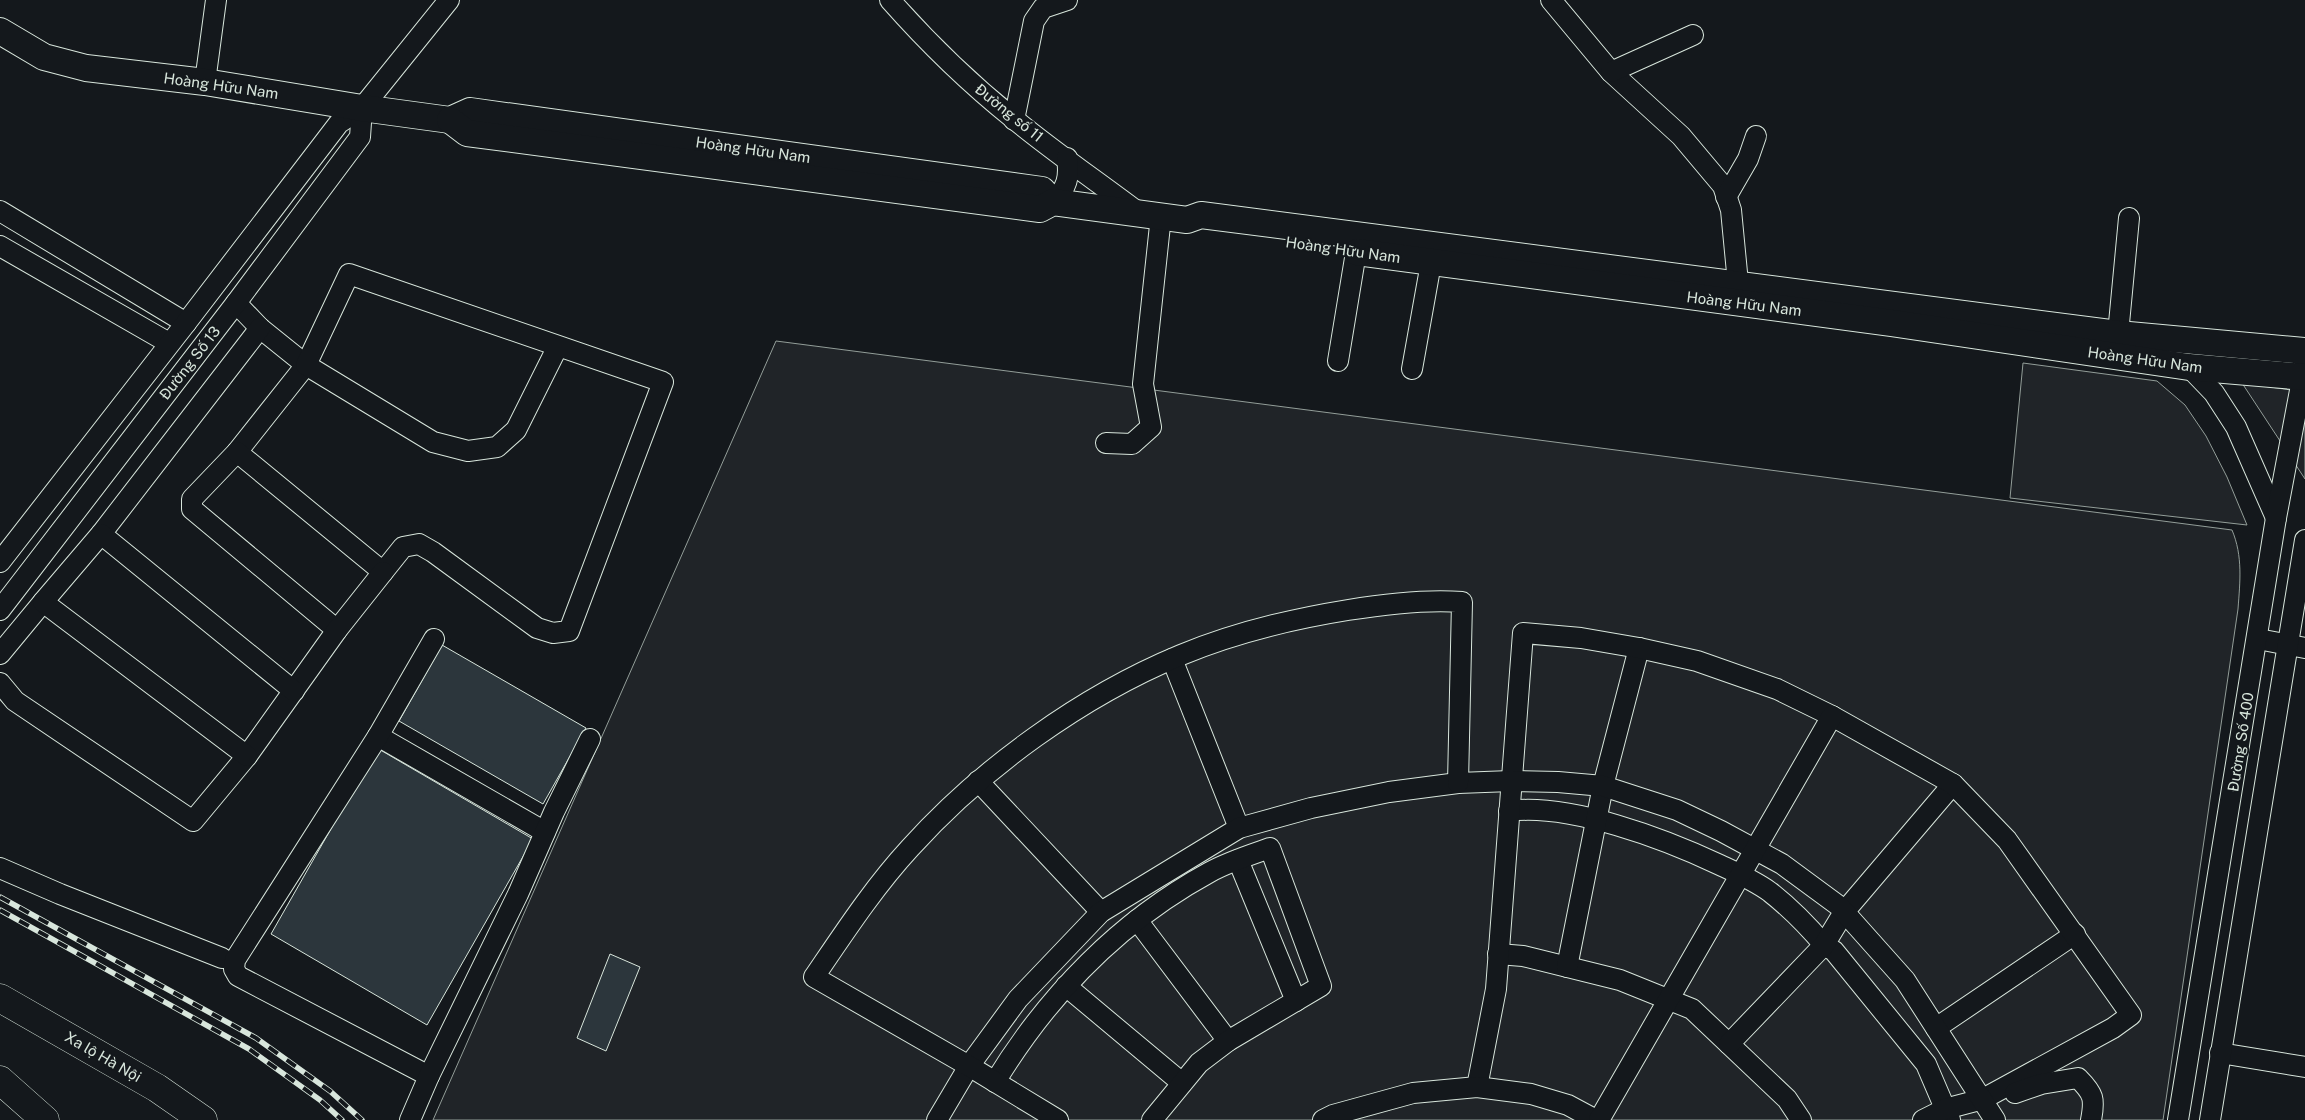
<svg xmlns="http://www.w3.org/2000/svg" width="2305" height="1120" font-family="'Public Sans',sans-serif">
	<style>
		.green { fill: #202428; stroke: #939e99 }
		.building { fill: #2c363c; stroke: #d8e6dc }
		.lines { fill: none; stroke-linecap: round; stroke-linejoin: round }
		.minor-casing { stroke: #d8e6dc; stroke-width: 22 }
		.major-casing { stroke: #d8e6dc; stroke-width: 28 }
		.highway-casing { stroke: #d8e6dc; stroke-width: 29 }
		.minor { stroke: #14181c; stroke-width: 20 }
		.major { stroke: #14181c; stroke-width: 26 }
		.highway { stroke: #14181c; stroke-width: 28 }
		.rail-casing { stroke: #d8e6dc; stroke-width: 5.5 }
		.rail { stroke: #14181c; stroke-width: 4; stroke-dasharray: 11; stroke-linecap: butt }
		.labels { text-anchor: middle; stroke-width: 4; stroke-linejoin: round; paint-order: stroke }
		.street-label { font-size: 15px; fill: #d8e6dc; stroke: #14181c }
	</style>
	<rect width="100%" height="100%" fill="#14181c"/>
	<g class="green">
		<path d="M776 341 2232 530C2243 556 2240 582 2238 609L2163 1120H433Z"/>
		<path d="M2023 363 2157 381 2185 405 2206 436 2227 477 2247 525 2010 498Z"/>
		<path d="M2242 383 2305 392V479Z"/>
	</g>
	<g class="building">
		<path d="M442 645 586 728 543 804 399 721Z"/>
		<path d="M377 748 533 839 427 1025 271 934Z"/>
		<path d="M610 954 640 967 606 1051 577 1038Z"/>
	</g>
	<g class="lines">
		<g class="minor-casing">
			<g id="minor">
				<path d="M890 0C928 43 969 83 1014 119 1054 152 1098 182 1139 213"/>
				<path d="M1551 0 1611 72 1681 136 1723 186 1731 210 1738 283"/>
				<path d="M1611 72 1693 35"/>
				<path d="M205 82 216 0"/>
				<path d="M1014 120 1034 21 1043 8 1067 0"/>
				<path d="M1726 197 1748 159 1756 136"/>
				<path d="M1053 202C1067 188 1070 177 1067 158"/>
				<path d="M0 211 186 323"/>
				<path d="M0 246 169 343"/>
				<path d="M236 303 260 328 306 365 237 452 192 499V509L337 630"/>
				<path d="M2118 334 2129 218"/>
				<path d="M1338 361 1356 252"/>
				<path d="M2189 367 2214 393 2236 427 2276 518"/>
				<path d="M1412 369 1431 263"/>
				<path d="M1106 443 1132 444 1151 427 1143 384 1161 216"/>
				<path d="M237 452 383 572 403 547 419 544 433 552 537 628 553 633 569 631 663 382 349 274 306 365 433 442 468 451 497 447 516 430 558 346"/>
				<path d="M101 534 260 328"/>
				<path d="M0 562 186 323 339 123 362 108 449 0"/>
				<path d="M0 610 236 303 360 137 362 108"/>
				<path d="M2258 639 2305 648"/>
				<path d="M0 654 43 602"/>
				<path d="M1172 659 1239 828"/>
				<path d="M0 683 15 701 193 821 247 756 337 630 383 572"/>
				<path d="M378 736 545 832"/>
				<path d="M247 756 43 602 101 534 294 691"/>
				<path d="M978 781 1101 912"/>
				<path d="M1509 811C1570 803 1665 839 1720 865 1737 873 1755 881 1770 892 1789 907 1808 926 1824 945L1834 951 1926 1064 1950 1120"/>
				<path d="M1238 860 1296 1001"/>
				<path d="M0 868 60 894 222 958"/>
				<path d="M1137 920 1228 1041"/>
				<path d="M1498 954 1523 956 1620 980 1692 1009 1787 1099 1801 1120"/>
				<path d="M1567 967 1603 786 1639 648"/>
				<path d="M1066 986 1182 1083"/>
				<path d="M1936 1028 2075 934"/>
				<path d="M1729 1044 1824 945 1844 912 1953 784"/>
				<path d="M2220 1053 2305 1067"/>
				<path d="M429 1076 238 976 234 969 235 960 378 736 434 639"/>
				<path d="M995 1082C1048 995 1120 921 1210 872 1228 862 1250 855 1270 848L1321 986 1228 1041 1199 1063 1152 1120"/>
				<path d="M1477 1087 1496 989 1523 633 1581 638 1639 648 1697 661 1777 689 1832 716 1953 784 2007 840 2131 1015 2113 1028 1983 1099 1945 1109 1923 1120"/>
				<path d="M2015 1093 2041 1084 2078 1078C2094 1094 2095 1099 2091 1120"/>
				<path d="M410 1120 429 1076 518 894 554 812 590 739"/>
				<path d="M937 1120 969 1066 1018 999 1101 912 1239 828 1311 808 1389 792 1458 783 1511 781 1558 782 1603 786 1677 810 1721 831 1782 864 1839 906 1905 980 1995 1120"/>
				<path d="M1058 1120 969 1066 814 977C844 933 874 887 910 848 982 768 1082 696 1181 655 1234 633 1292 619 1348 610 1385 604 1425 599 1462 602L1458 783"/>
				<path d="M1323 1120 1333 1115 1413 1093 1477 1087 1531 1094 1568 1105 1596 1120"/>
				<path d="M1599 1120 1832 716"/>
				<path d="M2178 1120 2276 518 2305 364"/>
				<path d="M2210 1120 2305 540"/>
			</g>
		</g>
		<g class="major-casing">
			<g id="major">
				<path d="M0 31 44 57 86 68 205 82 362 108 450 120 470 111 1042 190 1053 202"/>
				<path d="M450 120 467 133 1040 209 1053 202 1187 220 1201 215 2118 334 2305 351"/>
				<path d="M1357 252 1892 323 2189 367 2305 377"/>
			</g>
		</g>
		<g class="highway-casing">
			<g id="highway">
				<path d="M0 998 157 1088 203 1120"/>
				<path d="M0 1080 45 1120"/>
			</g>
		</g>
		<use href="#minor" class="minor"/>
		<use href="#major" class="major"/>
		<use href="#highway" class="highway"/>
		<g class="rail-casing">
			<g id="rail">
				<path d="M0 897 256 1038 330 1091 362 1120"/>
				<path d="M0 910 249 1049 320 1100 342 1120"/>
			</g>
		</g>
		<use href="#rail" class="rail"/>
	</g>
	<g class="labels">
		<g class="street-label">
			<text transform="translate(221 86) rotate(8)" y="5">Hoàng Hữu Nam</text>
			<text transform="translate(1009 113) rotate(39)" y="5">Đường số 11</text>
			<text transform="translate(753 150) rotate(8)" y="5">Hoàng Hữu Nam</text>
			<text transform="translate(1343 250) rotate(8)" y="5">Hoàng Hữu Nam</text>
			<text transform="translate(1744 304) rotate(7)" y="5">Hoàng Hữu Nam</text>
			<text transform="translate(2145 360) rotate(8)" y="5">Hoàng Hữu Nam</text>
			<text transform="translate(190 363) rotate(-52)" y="5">Đường Số 13</text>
			<text transform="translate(2241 742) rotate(-81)" y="5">Đường Số 400</text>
			<text transform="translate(103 1057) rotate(30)" y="5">Xa lộ Hà Nội</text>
		</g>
	</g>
</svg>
